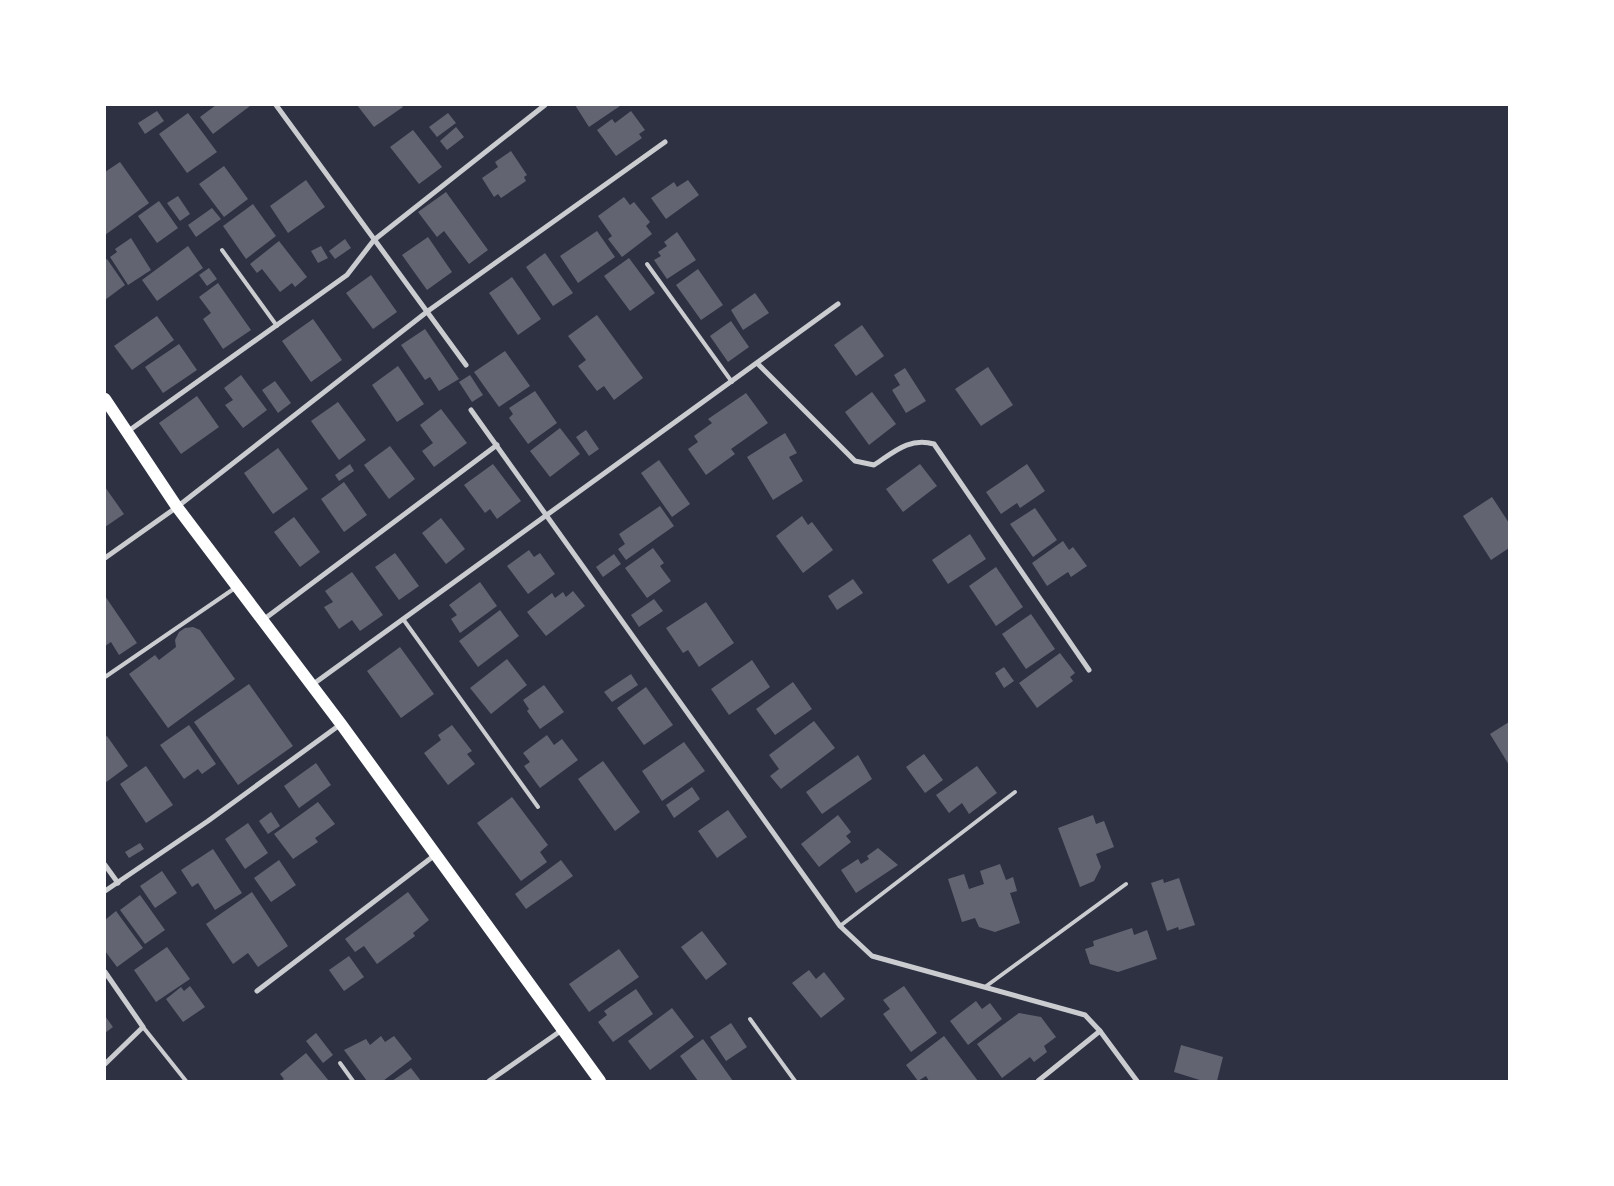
<svg xmlns="http://www.w3.org/2000/svg" width="1614" height="1186" font-family="Jost,sans-serif">
	<style>
		.building { fill: #626471 }
		.lines { fill: none; stroke-linecap: round; stroke-linejoin: round }
		.service { stroke: #caccd0; stroke-width: 4 }
		.minor { stroke: #caccd0; stroke-width: 5 }
		.primary { stroke: #fff; stroke-width: 12 }
	</style>
	<rect width="100%" height="100%" fill="#2d3142"/>
	<g class="building">
		<path d="M216 105H249L250 106 213 134 200 117Z"/>
		<path d="M357 105H401L403 107 374 127Z"/>
		<path d="M575 105H619L620 106 589 127Z"/>
		<path d="M157 111 164 121 145 134 138 123Z"/>
		<path d="M631 111 645 130 639 134 642 138 616 156 597 130 612 119 615 123Z"/>
		<path d="M188 113 217 152 187 173 159 134Z"/>
		<path d="M448 113 456 123 437 137 429 127Z"/>
		<path d="M456 127 464 137 447 150 440 141Z"/>
		<path d="M413 130 442 167 419 184 390 147Z"/>
		<path d="M511 151 527 175 524 177 526 181 501 198 498 194 494 197 482 178 498 167 495 162Z"/>
		<path d="M120 162 149 203 105 235V172Z"/>
		<path d="M224 166 248 199 224 217 199 184Z"/>
		<path d="M306 180 325 207 288 233 270 206Z"/>
		<path d="M688 180 699 195 666 219 651 198 674 182 677 187Z"/>
		<path d="M446 192 488 250 469 264 444 231 437 237 418 212Z"/>
		<path d="M178 196 190 214 180 221 167 203Z"/>
		<path d="M624 197 630 205 634 202 650 222 646 226 652 234 622 257 608 239 612 236 598 216Z"/>
		<path d="M159 201 178 228 157 243 138 216Z"/>
		<path d="M253 204 276 236 246 259 223 226Z"/>
		<path d="M212 208 221 219 196 237 188 225Z"/>
		<path d="M597 231 615 257 578 283 560 256Z"/>
		<path d="M677 232 696 260 667 279 654 260 661 256 658 252 667 246 664 242Z"/>
		<path d="M428 237 452 272 427 290 402 255Z"/>
		<path d="M131 238 151 270 128 285 110 257 117 252 115 249Z"/>
		<path d="M345 239 351 248 335 259 329 251Z"/>
		<path d="M279 241 307 277 295 287 292 283 280 292 262 269 257 273 250 264Z"/>
		<path d="M188 246 203 268 157 301 142 280Z"/>
		<path d="M321 246 328 258 318 263 311 251Z"/>
		<path d="M545 253 573 293 553 306 526 267Z"/>
		<path d="M629 258 655 293 630 311 604 276Z"/>
		<path d="M107 259 125 285 105 300V260Z"/>
		<path d="M209 268 217 279 207 286 199 275Z"/>
		<path d="M698 269 723 305 701 320 676 285Z"/>
		<path d="M371 275 397 312 373 329 346 293Z"/>
		<path d="M512 277 541 319 518 335 489 293Z"/>
		<path d="M218 283 251 330 223 349 203 319 211 313 199 297Z"/>
		<path d="M755 293 769 313 743 330 731 310Z"/>
		<path d="M597 315 643 378 614 400 604 386 597 391 578 366 586 360 568 336Z"/>
		<path d="M157 316 174 340 132 370 114 346Z"/>
		<path d="M313 319 342 360 311 382 282 341Z"/>
		<path d="M731 321 749 347 728 362 710 336Z"/>
		<path d="M862 325 884 356 856 376 834 345Z"/>
		<path d="M425 329 459 379 439 391 430 377 425 380 401 345Z"/>
		<path d="M179 344 197 370 163 393 145 367Z"/>
		<path d="M505 351 530 386 499 407 474 372Z"/>
		<path d="M398 366 424 404 397 422 372 385Z"/>
		<path d="M988 367 1013 405 981 426 955 389Z"/>
		<path d="M905 368 926 401 906 413 892 390 900 385 894 375Z"/>
		<path d="M241 375 267 410 243 428 225 405 233 400 224 388Z"/>
		<path d="M470 375 483 395 472 402 459 382Z"/>
		<path d="M275 381 291 403 278 413 262 390Z"/>
		<path d="M535 391 557 423 528 444 509 418 513 414 509 408Z"/>
		<path d="M872 392 896 424 869 445 845 412Z"/>
		<path d="M746 393 768 423 731 449 735 454 706 475 688 449 698 442 694 436 712 423 708 419Z"/>
		<path d="M197 396 219 427 181 454 159 423Z"/>
		<path d="M338 402 366 440 339 460 311 421Z"/>
		<path d="M441 409 467 443 434 467 422 451 433 443 420 425Z"/>
		<path d="M560 428 580 454 550 477 530 451Z"/>
		<path d="M586 430 599 449 589 456 576 437Z"/>
		<path d="M785 433 797 453 789 457 803 481 773 500 747 457Z"/>
		<path d="M390 446 415 479 389 499 364 465Z"/>
		<path d="M278 448 308 489 273 514 244 473Z"/>
		<path d="M659 460 690 504 672 517 641 473Z"/>
		<path d="M350 464 354 471 339 481 335 475Z"/>
		<path d="M493 464 521 501 497 519 490 509 485 513 464 485Z"/>
		<path d="M920 464 937 486 903 512 886 489Z"/>
		<path d="M1027 464 1045 491 1020 508 1017 503 1001 514 986 492Z"/>
		<path d="M344 482 367 515 344 532 321 499Z"/>
		<path d="M105 487 124 514 105 527Z"/>
		<path d="M1492 497 1509 523V548L1491 560 1463 516Z"/>
		<path d="M660 506 674 526 626 560 618 549 625 544 619 534Z"/>
		<path d="M1035 508 1057 540 1033 557 1010 524Z"/>
		<path d="M802 516 808 525 812 522 833 550 803 573 776 536Z"/>
		<path d="M294 517 320 552 300 567 274 532Z"/>
		<path d="M441 518 465 549 446 564 422 533Z"/>
		<path d="M970 534 986 559 948 584 932 560Z"/>
		<path d="M1063 541 1069 550 1073 547 1087 566 1071 577 1068 572 1047 586 1032 563Z"/>
		<path d="M653 548 664 563 660 566 671 581 647 598 625 568Z"/>
		<path d="M529 550 534 557 540 553 555 574 528 594 507 566Z"/>
		<path d="M395 553 419 586 399 600 375 567Z"/>
		<path d="M614 554 621 564 603 577 596 567Z"/>
		<path d="M996 567 1023 607 996 626 969 586Z"/>
		<path d="M352 572 383 615 360 631 352 620 339 629 324 607 333 602 325 591Z"/>
		<path d="M853 579 863 593 837 610 828 596Z"/>
		<path d="M480 582 497 606 460 633 451 619 457 615 449 605Z"/>
		<path d="M573 591 585 606 546 636 527 612 552 593 555 598 563 592 566 597Z"/>
		<path d="M105 596 137 643 119 655 111 642 105 646Z"/>
		<path d="M654 599 663 611 639 627 631 615Z"/>
		<path d="M706 602 734 643 699 667 688 650 683 653 666 628Z"/>
		<path d="M500 610 519 636 478 667 459 641Z"/>
		<path d="M1031 614 1055 649 1026 669 1002 634Z"/>
		<path d="M193 627 200 630 235 679 168 728 129 674 155 655 159 660 176 647 175 640 179 632 185 628Z"/>
		<path d="M400 647 434 694 401 718 367 671Z"/>
		<path d="M1060 653 1075 673 1070 677 1073 681 1037 708 1019 683Z"/>
		<path d="M507 659 527 685 491 714 470 688Z"/>
		<path d="M752 660 770 687 729 715 711 689Z"/>
		<path d="M1004 667 1014 681 1004 688 995 673Z"/>
		<path d="M631 674 638 685 612 702 604 692Z"/>
		<path d="M793 682 812 709 775 735 756 709Z"/>
		<path d="M249 684 293 746 238 785 194 722Z"/>
		<path d="M544 685 564 712 540 729 527 711 529 709 523 700Z"/>
		<path d="M646 687 673 725 644 745 617 708Z"/>
		<path d="M814 721 835 748 781 789 770 776 779 769 769 755Z"/>
		<path d="M1509 722V765L1490 734Z"/>
		<path d="M189 725 216 764 202 774 198 769 184 779 160 745Z"/>
		<path d="M452 725 472 751 467 754 475 764 448 785 424 753 441 740 438 735Z"/>
		<path d="M547 735 554 745 562 739 578 760 540 788 524 766 530 762 523 753Z"/>
		<path d="M107 736 128 766 105 783V737Z"/>
		<path d="M684 742 705 771 662 801 642 771Z"/>
		<path d="M924 754 943 780 925 793 906 767Z"/>
		<path d="M858 755 872 779 822 814 806 792Z"/>
		<path d="M603 761 640 812 615 831 578 779Z"/>
		<path d="M316 763 331 785 299 808 284 786Z"/>
		<path d="M146 766 173 805 146 823 120 784Z"/>
		<path d="M977 766 997 793 969 814 962 803 949 813 936 795Z"/>
		<path d="M692 787 700 799 674 818 666 805Z"/>
		<path d="M512 797 548 845 540 852 547 862 521 881 477 823Z"/>
		<path d="M318 802 335 824 315 838 318 842 293 859 274 834Z"/>
		<path d="M728 810 747 837 717 858 698 831Z"/>
		<path d="M271 812 280 826 268 834 259 821Z"/>
		<path d="M838 815 851 832 846 836 851 842 819 867 801 844Z"/>
		<path d="M1093 815 1096 824 1104 821 1114 847 1096 854 1101 867 1094 881 1080 887 1058 828Z"/>
		<path d="M248 823 268 853 245 869 225 839Z"/>
		<path d="M140 843 144 849 129 858 125 852Z"/>
		<path d="M878 848 898 865 856 893 841 870 858 859 861 864 869 859 867 856Z"/>
		<path d="M213 849 242 893 215 910 198 883 192 887 181 870Z"/>
		<path d="M279 860 296 885 271 902 254 878Z"/>
		<path d="M561 860 573 876 526 909 515 894Z"/>
		<path d="M1000 864 1006 880 1013 877 1017 891 1010 893 1020 923 995 932 979 927 975 918 962 922 948 879 964 874 969 889 984 884 980 871Z"/>
		<path d="M162 871 177 893 155 908 140 886Z"/>
		<path d="M1179 878 1195 925 1179 930 1178 927 1167 931 1151 883 1163 879 1164 883Z"/>
		<path d="M252 892 288 946 258 967 248 953 233 964 206 924Z"/>
		<path d="M408 892 429 920 413 933 415 936 377 964 364 946 355 952 345 939Z"/>
		<path d="M140 895 165 930 145 944 120 910Z"/>
		<path d="M116 911 143 948 117 967 105 951V920Z"/>
		<path d="M1132 928 1134 935 1147 930 1157 959 1118 972 1090 964 1085 949 1094 946 1093 941Z"/>
		<path d="M702 931 727 964 706 980 681 947Z"/>
		<path d="M167 947 190 979 156 1002 134 970Z"/>
		<path d="M619 949 639 977 589 1012 569 984Z"/>
		<path d="M349 956 364 977 344 991 329 970Z"/>
		<path d="M809 970 816 979 824 972 845 999 821 1018 792 983Z"/>
		<path d="M190 986 205 1007 183 1022 166 999 181 987 184 991Z"/>
		<path d="M904 986 937 1033 911 1052 883 1014 890 1009 883 1000Z"/>
		<path d="M636 989 653 1014 613 1042 598 1022 607 1015 604 1011Z"/>
		<path d="M976 1001 982 1009 990 1003 1002 1019 968 1045 950 1021Z"/>
		<path d="M672 1008 694 1037 650 1070 628 1041Z"/>
		<path d="M1019 1013 1041 1017 1056 1037 1044 1046 1047 1052 1034 1062 1030 1057 1002 1078 977 1044Z"/>
		<path d="M105 1016 113 1027 105 1033Z"/>
		<path d="M731 1023 747 1047 726 1061 710 1037Z"/>
		<path d="M316 1033 333 1055 323 1063 306 1041Z"/>
		<path d="M381 1036 385 1042 394 1036 412 1059 383 1081H367L344 1050 366 1039 370 1045Z"/>
		<path d="M944 1036 978 1081H929L926 1076 918 1081 906 1065Z"/>
		<path d="M703 1039 733 1081H698L680 1056Z"/>
		<path d="M1181 1045 1223 1057 1217 1081H1203L1174 1072Z"/>
		<path d="M306 1053 329 1081H281L284 1079 280 1074Z"/>
		<path d="M411 1068 421 1081H392Z"/>
	</g>
	<g class="lines">
		<g class="service">
			<path d="M222 250 277 326"/>
			<path d="M647 264 732 382"/>
			<path d="M403 619 538 807"/>
			<path d="M105 677 235 588"/>
			<path d="M840 926 1015 792"/>
			<path d="M985 987 1126 884"/>
			<path d="M750 1019 795 1081"/>
			<path d="M143 1027 186 1081"/>
			<path d="M340 1063 353 1081"/>
		</g>
		<g class="minor">
			<path d="M276 105 466 365"/>
			<path d="M758 364 855 461 874 465C894 452 909 437 934 444L1089 670"/>
			<path d="M471 410 840 926 872 956 1085 1015 1100 1031"/>
			<path d="M127 432 347 275 374 240 545 105"/>
			<path d="M105 558 177 507 428 311 665 142"/>
			<path d="M263 620 497 445"/>
			<path d="M312 685 838 304"/>
			<path d="M105 865 118 883"/>
			<path d="M105 891 208 821 341 724"/>
			<path d="M105 972 143 1027 105 1064"/>
			<path d="M257 991 435 855"/>
			<path d="M489 1081 562 1030"/>
			<path d="M1038 1081 1100 1031 1137 1081"/>
		</g>
		<path class="primary" d="M105 399 177 507 341 724 600 1081"/>
	</g>
	<rect width="1614" height="1186" fill="none" stroke="#ffffff" stroke-width="212"/>
</svg>
